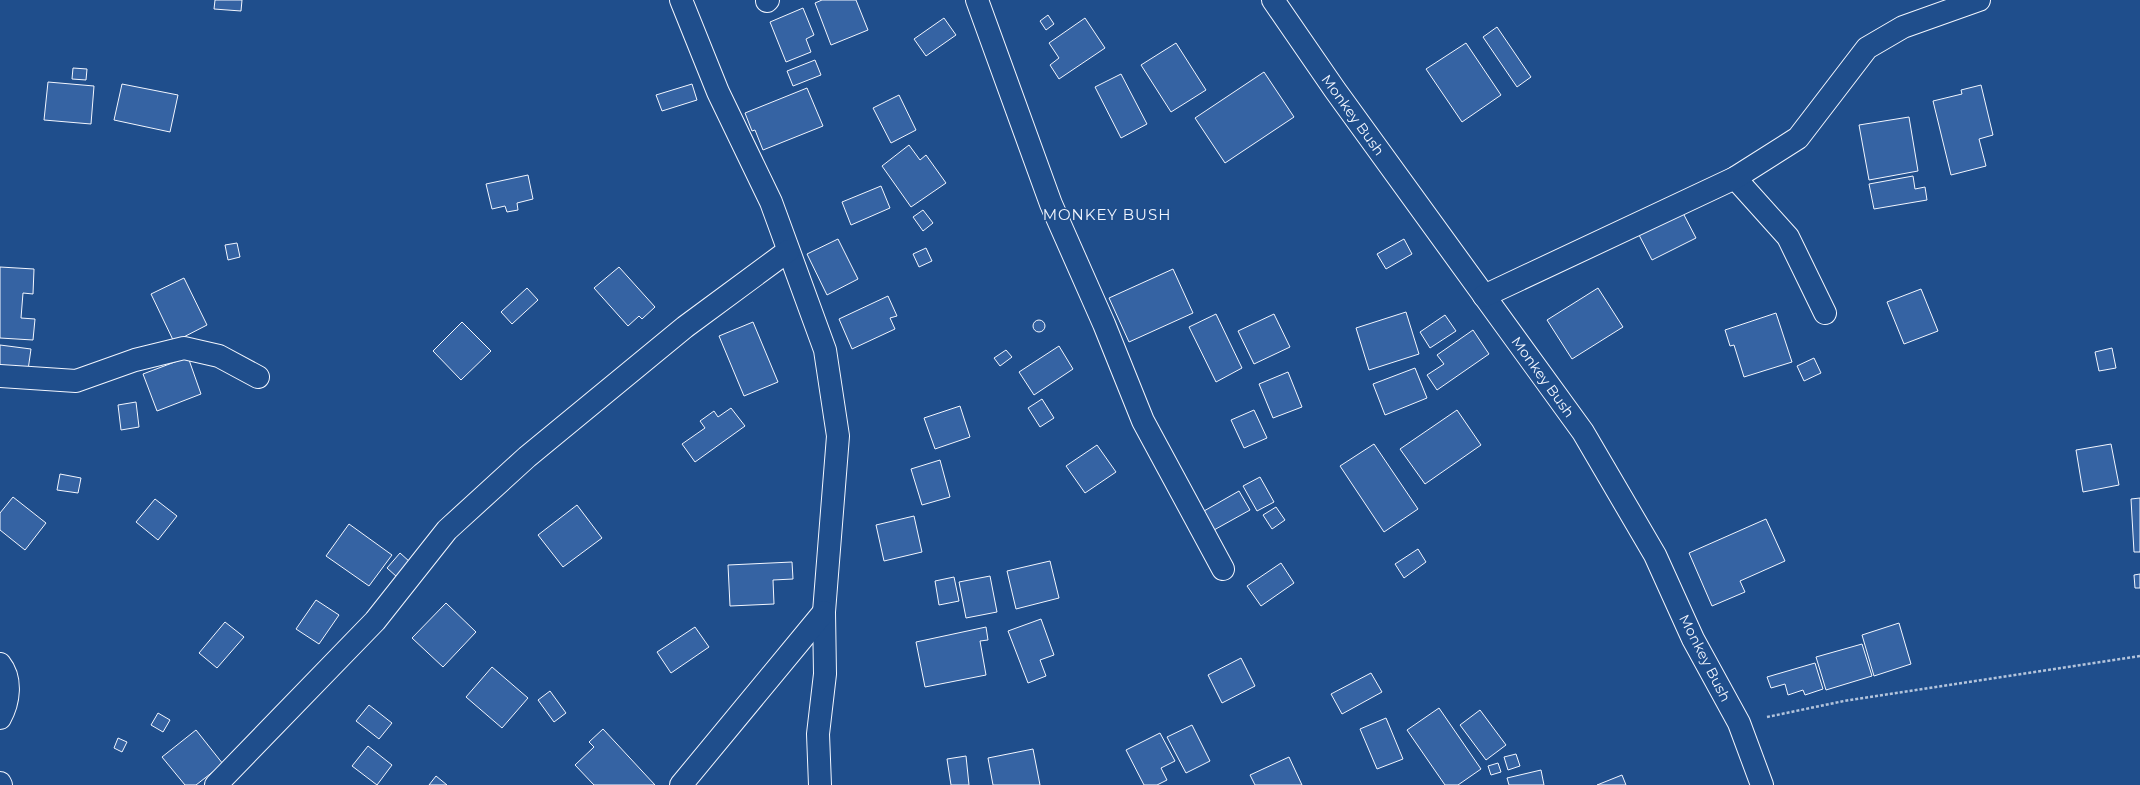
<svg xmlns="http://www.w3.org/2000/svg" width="2140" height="785" font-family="Montserrat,sans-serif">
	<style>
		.building { fill: #3563a3; stroke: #f2f6ff }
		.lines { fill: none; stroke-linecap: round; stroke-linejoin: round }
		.minor-casing { stroke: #f2f6ff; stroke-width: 24 }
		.path { stroke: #b3c4dc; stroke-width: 2.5; stroke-dasharray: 3 2; stroke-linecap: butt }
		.minor { stroke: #1f4e8c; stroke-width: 22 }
		.labels { text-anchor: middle; stroke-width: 3; stroke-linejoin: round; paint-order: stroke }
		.street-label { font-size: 14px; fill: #f2f6ff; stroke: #1f4e8c }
		.neighbourhood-label { font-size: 15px; letter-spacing: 1px; fill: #f2f6ff; stroke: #1f4e8c }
	</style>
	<rect width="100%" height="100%" fill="#1f4e8c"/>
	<g class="building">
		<path d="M215 0H242L241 11 214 9Z"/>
		<path d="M822 0H856L868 30 831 45 815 3Z"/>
		<path d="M803 8 814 35 806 39 811 52 786 62 770 22Z"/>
		<path d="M1048 15 1054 24 1046 30 1040 21Z"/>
		<path d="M944 18 956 35 926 56 914 39Z"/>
		<path d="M1085 18 1105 48 1059 79 1050 65 1059 58 1049 43Z"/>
		<path d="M1497 27 1531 77 1517 87 1483 37Z"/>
		<path d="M1176 43 1206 90 1171 112 1141 65Z"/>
		<path d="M1466 43 1501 95 1462 122 1426 69Z"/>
		<path d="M815 60 821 75 793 86 787 71Z"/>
		<path d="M73 68 87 69 86 80 72 79Z"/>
		<path d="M1264 72 1294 117 1225 163 1195 118Z"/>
		<path d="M1121 74 1147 124 1121 138 1095 87Z"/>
		<path d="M48 82 94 86 91 124 44 120Z"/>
		<path d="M122 84 178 95 170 132 114 120Z"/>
		<path d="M692 84 697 100 662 111 656 95Z"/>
		<path d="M1981 85 1993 135 1979 139 1986 166 1951 175 1933 101 1962 94 1961 90Z"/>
		<path d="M807 88 823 126 763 150 755 130 752 131 745 113Z"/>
		<path d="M899 95 916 130 891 143 873 108Z"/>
		<path d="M1909 117 1918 171 1869 180 1859 125Z"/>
		<path d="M909 145 920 160 926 155 946 183 911 207 882 166Z"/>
		<path d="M528 175 533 199 517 203 518 210 507 212 505 206 492 209 486 184Z"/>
		<path d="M1913 176 1915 189 1925 187 1927 200 1874 209 1869 184Z"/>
		<path d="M881 186 890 208 851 225 842 202Z"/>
		<path d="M923 210 933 223 923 231 913 217Z"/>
		<path d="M1683 213 1696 238 1652 260 1639 235Z"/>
		<path d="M838 239 858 279 827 295 807 254Z"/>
		<path d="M1404 239 1412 254 1386 269 1377 254Z"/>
		<path d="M237 243 240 257 228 260 225 245Z"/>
		<path d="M926 248 932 261 919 267 913 254Z"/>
		<path d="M0 267 34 269 33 294 23 293 21 318 35 319 33 340 0 338Z"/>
		<path d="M619 267 655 307 642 319 639 316 628 326 594 288Z"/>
		<path d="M1173 269 1193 313 1129 342 1109 298Z"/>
		<path d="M184 278 207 325 174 342 151 294Z"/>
		<path d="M527 288 538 300 512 324 501 312Z"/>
		<path d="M1598 288 1623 327 1572 359 1547 320Z"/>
		<path d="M1921 289 1938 331 1904 344 1887 302Z"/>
		<path d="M888 296 897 316 890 318 895 329 852 349 839 319Z"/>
		<path d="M1406 312 1419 354 1369 370 1356 328Z"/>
		<path d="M1776 313 1792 362 1744 377 1734 345 1730 346 1725 330Z"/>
		<path d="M1216 314 1242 368 1216 382 1189 327Z"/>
		<path d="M1274 314 1290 347 1254 364 1238 331Z"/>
		<path d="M1445 315 1456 331 1430 348 1420 332Z"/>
		<circle cx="1039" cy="326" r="6"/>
		<path d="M462 322 491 351 461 380 433 351Z"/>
		<path d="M753 322 778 382 744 396 719 336Z"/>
		<path d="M1473 330 1489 354 1437 390 1427 375 1444 364 1437 355Z"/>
		<path d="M0 345 31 349 28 370 0 366Z"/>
		<path d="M1059 346 1073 369 1034 395 1019 372Z"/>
		<path d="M2112 348 2116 368 2099 371 2095 352Z"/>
		<path d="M1006 350 1012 357 1000 366 994 358Z"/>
		<path d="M188 357 201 394 157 411 143 374Z"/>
		<path d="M1814 358 1821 373 1804 381 1797 366Z"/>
		<path d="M1415 368 1427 398 1385 415 1373 384Z"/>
		<path d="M1288 372 1302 407 1273 418 1259 384Z"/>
		<path d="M1042 399 1054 418 1040 427 1028 408Z"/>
		<path d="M136 402 139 427 121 430 118 405Z"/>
		<path d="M960 406 970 437 935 449 924 418Z"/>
		<path d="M731 408 745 426 695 462 682 444 705 428 700 421 714 411 718 417Z"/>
		<path d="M1254 410 1267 438 1244 448 1231 420Z"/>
		<path d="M1457 410 1481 445 1425 484 1400 449Z"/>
		<path d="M1374 444 1418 509 1384 532 1340 466Z"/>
		<path d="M2111 444 2119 485 2083 492 2076 450Z"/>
		<path d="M1097 445 1116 472 1085 493 1066 466Z"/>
		<path d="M940 460 950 497 922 505 911 469Z"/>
		<path d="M60 474 81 478 78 493 57 490Z"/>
		<path d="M1260 477 1274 502 1257 511 1243 486Z"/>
		<path d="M1239 491 1250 510 1214 530 1204 511Z"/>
		<path d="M13 497 46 523 25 550 0 530V513Z"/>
		<path d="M2140 498V552H2134L2131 499Z"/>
		<path d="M155 499 177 516 158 540 136 522Z"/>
		<path d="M577 505 602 538 563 567 538 535Z"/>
		<path d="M1276 507 1285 520 1272 529 1263 515Z"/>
		<path d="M914 516 922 552 884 561 876 525Z"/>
		<path d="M1766 519 1785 561 1740 581 1745 592 1712 606 1689 553Z"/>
		<path d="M349 524 392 555 369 586 326 556Z"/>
		<path d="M1418 549 1426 562 1404 578 1395 564Z"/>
		<path d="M400 553 410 562 397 577 387 568Z"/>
		<path d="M1050 561 1059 598 1016 609 1007 571Z"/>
		<path d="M792 562 793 579 773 580 774 604 730 606 728 565Z"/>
		<path d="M1281 563 1294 583 1261 606 1247 586Z"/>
		<path d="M2140 574V588H2135L2134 575Z"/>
		<path d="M990 576 997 612 966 618 959 582Z"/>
		<path d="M954 577 959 601 939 605 935 581Z"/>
		<path d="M316 600 339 615 319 644 296 629Z"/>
		<path d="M446 603 476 632 443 667 412 638Z"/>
		<path d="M1041 619 1054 655 1040 660 1046 676 1028 683 1008 631Z"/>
		<path d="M225 622 244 637 217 668 199 653Z"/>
		<path d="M1899 623 1911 664 1874 676 1862 635Z"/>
		<path d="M695 627 709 647 671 673 657 652Z"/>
		<path d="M986 627 988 640 980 641 986 675 925 687 916 642Z"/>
		<path d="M1862 644 1872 676 1826 690 1816 657Z"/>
		<path d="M1241 658 1255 686 1222 703 1208 675Z"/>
		<path d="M1815 663 1823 689 1805 695 1803 690 1788 695 1785 684 1771 688 1767 677Z"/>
		<path d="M492 667 528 698 502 728 466 697Z"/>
		<path d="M1371 673 1382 692 1342 714 1331 694Z"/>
		<path d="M550 691 566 713 554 722 538 700Z"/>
		<path d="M369 705 392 723 379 739 356 721Z"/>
		<path d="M1439 708 1481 769 1458 785H1445L1407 730Z"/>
		<path d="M1480 710 1506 745 1486 760 1460 725Z"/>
		<path d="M158 713 170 720 163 732 151 725Z"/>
		<path d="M1386 718 1403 759 1377 769 1360 729Z"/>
		<path d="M1192 725 1210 761 1186 773 1167 737Z"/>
		<path d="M603 729 655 785H594L575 765 594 747 589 742Z"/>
		<path d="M196 730 223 764 196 785H185L162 757Z"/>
		<path d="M1160 733 1175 761 1161 768 1167 780 1157 785H1144L1126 750Z"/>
		<path d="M118 738 127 742 122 752 114 748Z"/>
		<path d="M368 746 392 765 377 785 352 766Z"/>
		<path d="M1033 749 1040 785H993L988 758Z"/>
		<path d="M1516 754 1520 766 1508 770 1504 757Z"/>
		<path d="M966 756 969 785H951L947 759Z"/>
		<path d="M1289 757 1302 785H1255L1250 775Z"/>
		<path d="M1498 763 1501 772 1491 775 1488 766Z"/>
		<path d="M1541 770 1544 785H1509L1507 778Z"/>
		<path d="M1622 775 1626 785H1597Z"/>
		<path d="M436 776 447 785H429Z"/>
	</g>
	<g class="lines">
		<g class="minor-casing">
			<g id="minor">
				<path d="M681 0 718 92 771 202 825 350 838 436 824 612 825 674 818 734 820 785"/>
				<path d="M977 0 1051 204 1104 324 1143 421 1223 569"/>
				<path d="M1273 0 1335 90 1583 432 1655 555 1693 639 1739 723 1762 785"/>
				<path d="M767 1 768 0"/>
				<path d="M1735 178 1788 237 1825 313"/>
				<path d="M1484 296 1735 178 1798 138 1867 48 1903 27 1979 0"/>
				<path d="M0 376 76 381 135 360 184 348 219 356 258 377"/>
				<path d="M0 664C12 679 9 702 0 718"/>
				<path d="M0 783 1 785"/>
				<path d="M216 785 375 621 447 530 527 457 685 327 788 251"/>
				<path d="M681 785 824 612"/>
			</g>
		</g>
		<path class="path" d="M1767 717 1844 701 2140 656"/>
		<use href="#minor" class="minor"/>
	</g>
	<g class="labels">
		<g class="street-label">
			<text transform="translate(1353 115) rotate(54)" y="5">Monkey Bush</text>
			<text transform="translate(1543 377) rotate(54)" y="5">Monkey Bush</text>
			<text transform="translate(1705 658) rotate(63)" y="5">Monkey Bush</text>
		</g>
		<g class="neighbourhood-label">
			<text x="1107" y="220">MONKEY BUSH</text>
		</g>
	</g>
</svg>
